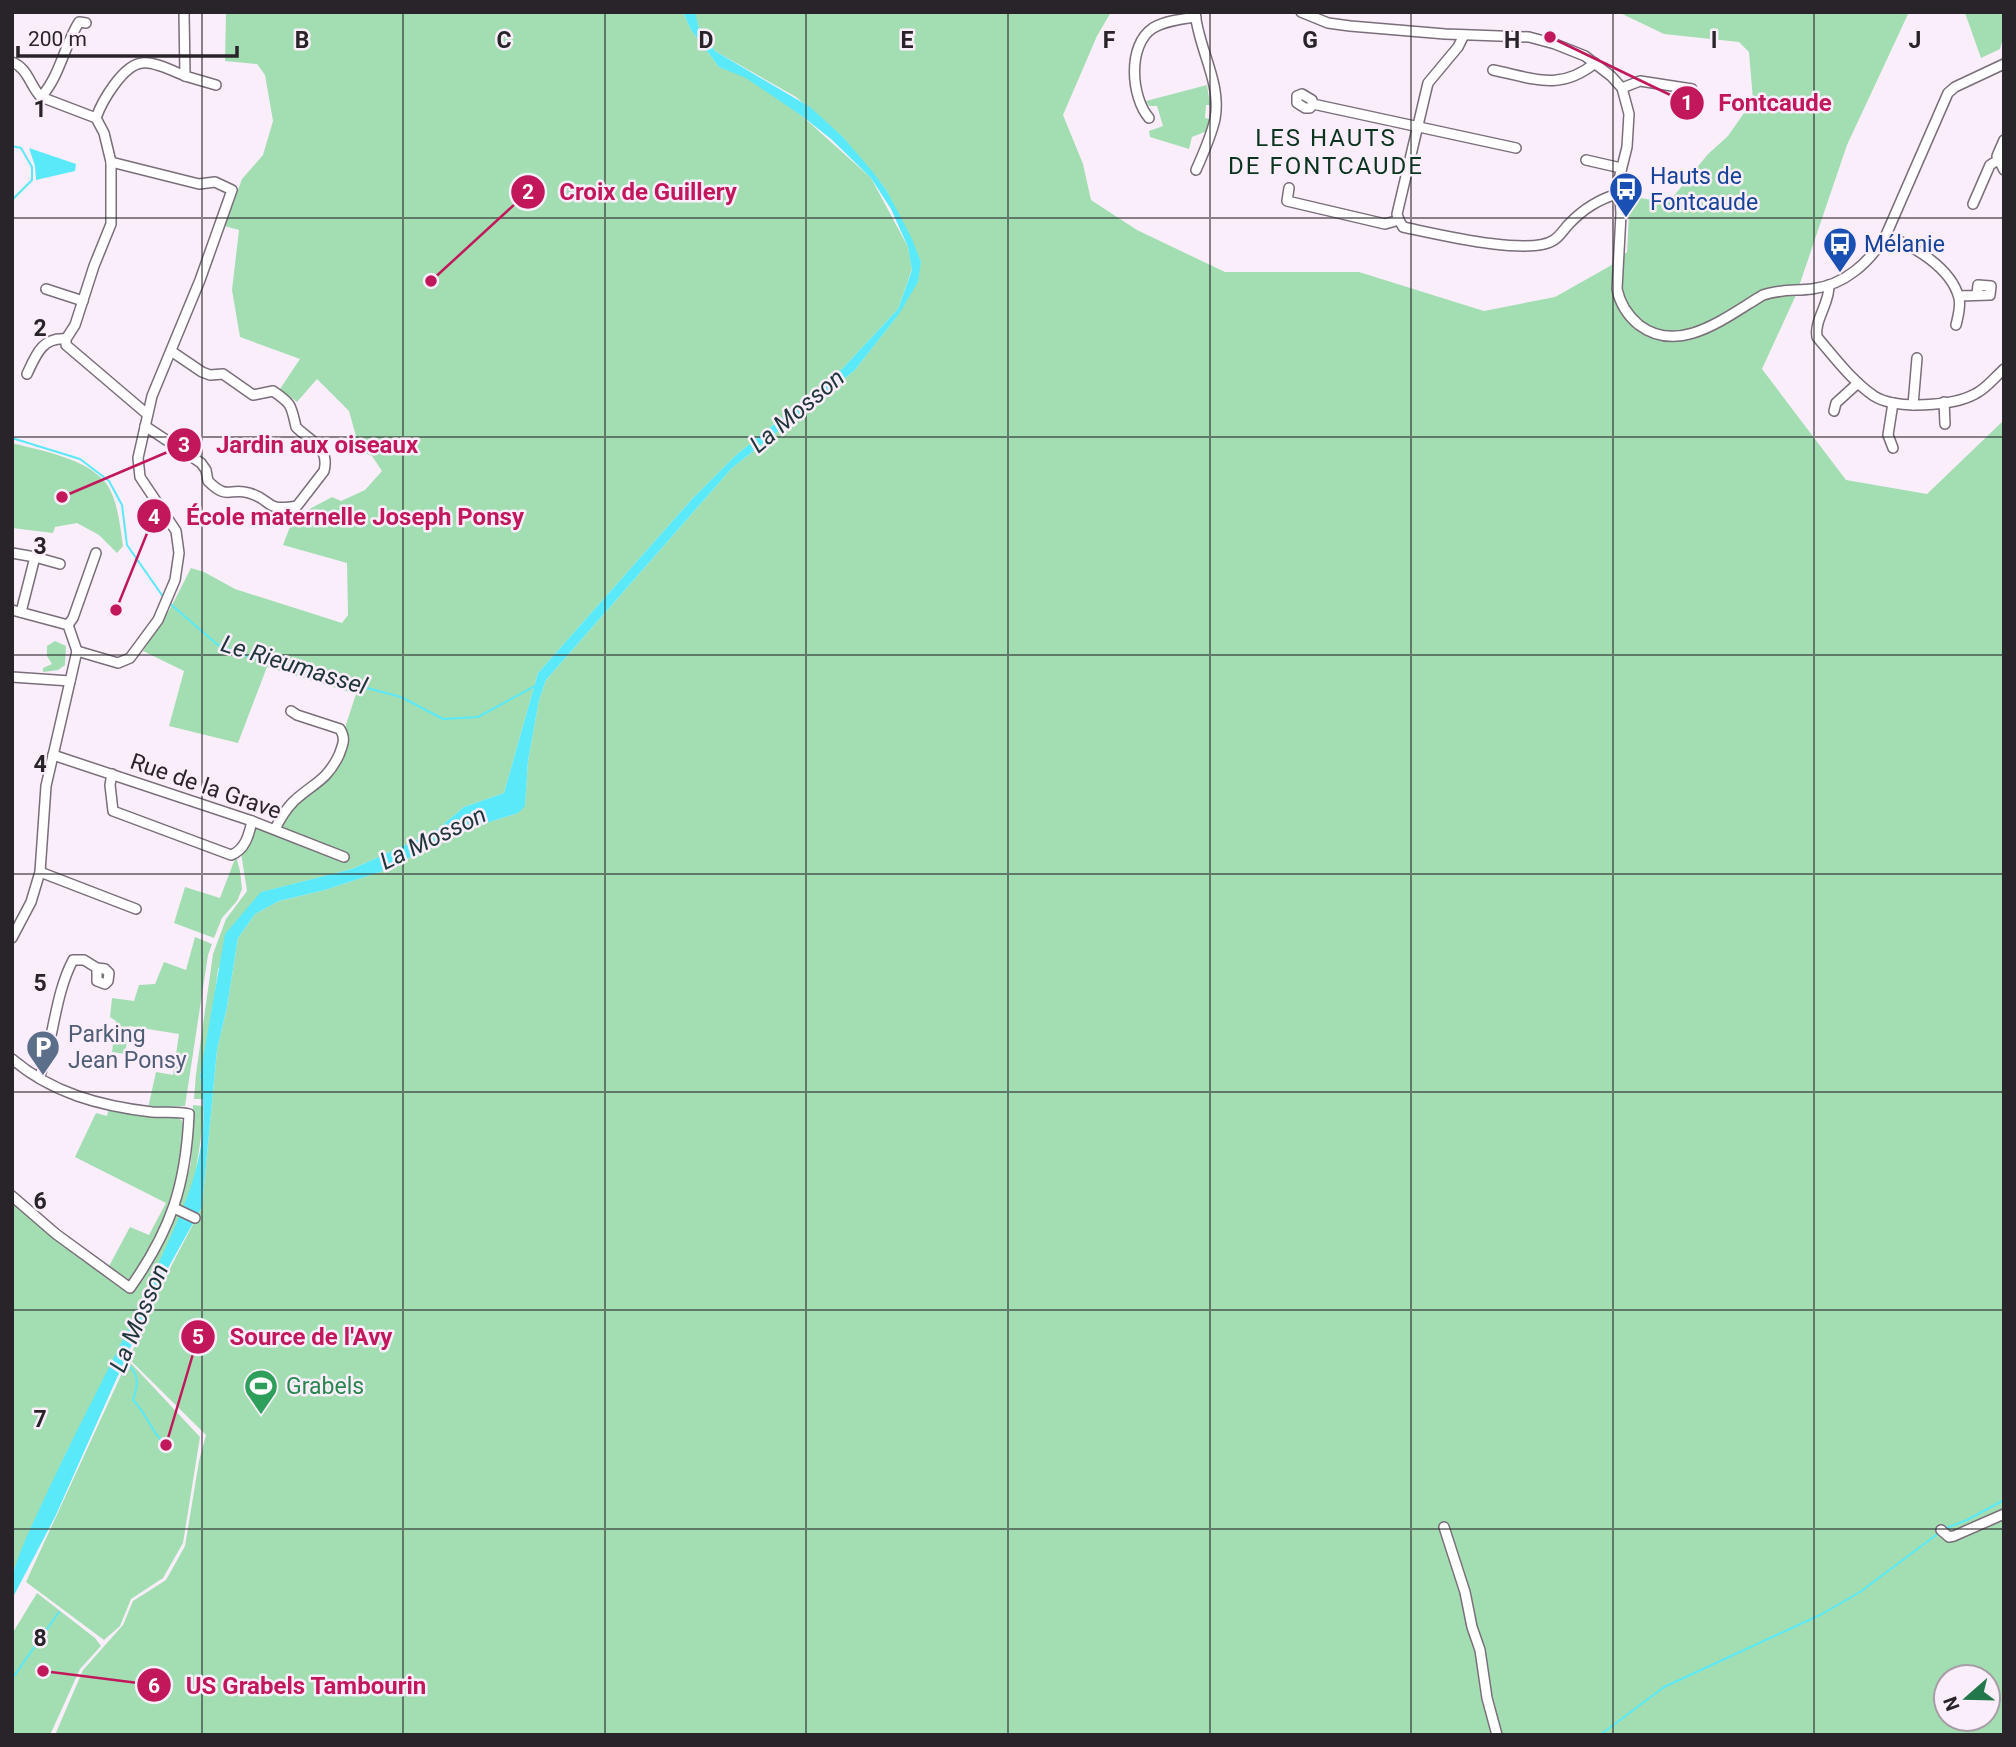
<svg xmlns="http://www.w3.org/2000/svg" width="2016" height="1747" font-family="Roboto,sans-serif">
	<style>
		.green { fill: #a3deb2; fill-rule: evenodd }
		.water { fill: #5ae9f9 }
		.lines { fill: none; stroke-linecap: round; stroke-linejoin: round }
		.stream { stroke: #5ae9f9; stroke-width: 2 }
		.street-casing { stroke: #796e7a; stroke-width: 12 }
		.street { stroke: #fff; stroke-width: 9 }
		.grid { fill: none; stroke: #292429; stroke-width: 2; stroke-opacity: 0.55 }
		.labels { text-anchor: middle; stroke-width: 5; stroke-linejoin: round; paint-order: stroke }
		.transit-label { font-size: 23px; fill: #164399; stroke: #fbeefb; text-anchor: start }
		.street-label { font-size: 23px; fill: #292429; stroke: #fbeefb }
		.service-label { font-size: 23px; fill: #4e5e75; stroke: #fbeefb; text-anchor: start }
		.leisure-label { font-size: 23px; fill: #27864d; stroke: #fbeefb; text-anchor: start }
		.neighbourhood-label { font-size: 24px; letter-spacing: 2px; fill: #0b341e; stroke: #fbeefb }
		.water-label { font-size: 24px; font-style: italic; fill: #1e3639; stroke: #fbeefb }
		.grid-label { font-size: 23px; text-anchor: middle; font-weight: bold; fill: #292429; stroke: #fbeefb; stroke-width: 5; stroke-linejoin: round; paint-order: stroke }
		.leader { fill: none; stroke: #c2185b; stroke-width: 2.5 }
		.callout-dot { fill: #c2185b; stroke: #fbeefb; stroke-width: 2.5 }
		.mark-label { font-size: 21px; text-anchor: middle; font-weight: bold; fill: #fff }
		.callout-label { font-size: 24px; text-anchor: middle; font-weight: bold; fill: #c2185b; stroke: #fbeefb; stroke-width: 5; stroke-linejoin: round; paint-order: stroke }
	</style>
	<rect width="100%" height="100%" fill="#fbeefb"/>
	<g class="green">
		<path d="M226 12H683L691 30 719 67 751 78 802 116 871 178 908 247 912 269 898 309 843 368 735 456 693 498 538 673 504 793 464 807 434 832 352 869 262 892 218 969 212 1018 200 1076 204 1099H194L196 1074 213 954 226 919 247 891 241 853 248 847 255 826 273 825 329 767 340 743 356 694 267 667 238 743 169 726 184 671 143 651 170 609 191 568 204 572 235 589 342 623 348 615 347 563 283 545 296 511 302 513 332 497 341 501 365 490 382 471 372 456 360 451 349 411 317 379 297 402 280 389 300 359 240 337 232 290 239 230 224 226 242 179 263 155 273 121 265 75 257 64 225 61Z"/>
		<path d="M694 12H1111L1097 36 1063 115 1083 164 1091 200 1137 230 1225 272H1359L1484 311 1555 297 1610 266 1627 252 1630 196 1668 203 1708 154 1728 136 1753 100 1749 52 1739 42 1664 34 1618 12H1909L1847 145 1796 295 1762 369 1846 480 1927 494 2004 420V1735H55L83 1670 123 1625 133 1601 166 1580 185 1546 199 1461 206 1435 129 1359 155 1297 202 1207 217 1050 227 1007 238 938 255 914 279 901 325 890 386 870 461 831 518 813 525 805 528 761 539 700 546 680 732 468 854 371 898 315 921 262 887 191 843 137 796 97 715 51 699 29ZM1946 1677H1988V1719H1946Z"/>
		<path d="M1967 12H2004V34L2000 49 1981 58 1965 13Z"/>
		<path d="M1207 85 1210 105H1206L1205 118 1211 119 1207 131 1192 137 1189 149 1150 137 1149 131 1163 126 1157 106H1149L1146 101Z"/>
		<path d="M12 443C42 451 86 458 106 483 118 500 120 526 123 546L117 553 99 535 77 523 55 527 53 533 12 528Z"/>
		<path d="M55 641 66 646 65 665 58 670 43 672V668L52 664 47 656V646Z"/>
		<path d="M236 856 240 871 242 889 237 901 222 918 214 938 174 923 185 887 220 898Z"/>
		<path d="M195 937 212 944 208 955 185 1106 148 1108 156 1072 173 1075 179 1034 129 1026 125 1054 112 1052 116 1021 110 1017 112 998 134 1001 139 985 155 984 164 962 186 970Z"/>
		<path d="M193 1105 203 1106V1124L195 1177 184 1209 179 1207 191 1163Z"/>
		<path d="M109 1108 176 1115 182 1121 186 1141 172 1205 156 1243 130 1283 108 1268 130 1227 149 1235 166 1203 75 1157 96 1113 107 1116Z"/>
		<path d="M15 1203 131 1291 176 1212 182 1215 113 1363 65 1455 12 1574V1211Z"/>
		<path d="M128 1360 200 1437 183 1543 163 1578 131 1599 120 1626 104 1640 26 1582Z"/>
		<path d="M37 1593 95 1638 101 1646 80 1669 50 1735H12V1634Z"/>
	</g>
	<g class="water">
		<path d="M683 12H695L699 29 715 51 810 107 843 137 872 171 887 191 912 239 921 262 918 282 899 314 854 371 732 468 546 680 539 700 528 761 525 806 518 813 461 831 386 870 325 890 279 901 255 914 238 938 227 1007 217 1050 202 1207 157 1288 55 1517 12 1599C12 1591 11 1580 13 1573 22 1543 38 1513 51 1484 85 1412 124 1342 156 1269 186 1202 213 1152 200 1076L225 934 261 892 352 869 434 832 464 807 504 793 538 673 693 498 735 456 843 368 898 309 912 270 908 247 891 209 871 178 831 139 802 116 746 78 719 67 691 30Z"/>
		<path d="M29 148 76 164 75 171 36 180 35 166Z"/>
	</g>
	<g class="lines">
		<g class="stream">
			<path d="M12 146 21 148 32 167V180L12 200"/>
			<path d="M12 438 80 459 109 481 122 505 127 545 164 598"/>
			<path d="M168 602 218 645 240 654 401 697 443 719 478 717 535 686"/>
			<path d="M125 1362C139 1373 139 1383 133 1400 147 1414 151 1432 166 1445"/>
			<path d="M1944 1529 1967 1520 2004 1500"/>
			<path d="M12 1679 59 1612"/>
			<path d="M1600 1735 1664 1687 1822 1614 1860 1592 1940 1532"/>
		</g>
		<g class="street-casing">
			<g id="street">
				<path d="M1195 12C1198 48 1222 83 1215 119 1211 137 1203 154 1196 170"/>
				<path d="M1301 12 1328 23 1350 26 1445 34 1529 37 1555 44 1585 56 1611 76 1622 88 1629 114 1627 147 1619 179 1621 214 1617 289C1620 304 1627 315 1639 325 1680 356 1727 316 1763 295 1780 289 1795 291 1812 289 1845 285 1870 262 1886 235L1948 93 1955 87 2004 64"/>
				<path d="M12 62C28 68 30 86 41 97L96 118 104 133 111 162V224L94 266 75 325 66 339V345L147 414"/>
				<path d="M1493 70C1532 78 1560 92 1595 63"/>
				<path d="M185 76 216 85"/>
				<path d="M1622 88 1640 81 1692 89"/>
				<path d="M41 97C60 76 64 46 79 22L86 23"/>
				<path d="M1313 104 1310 108H1305L1297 103V96L1302 94 1312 100 1313 104 1516 148"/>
				<path d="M96 118C102 101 123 65 142 63 154 61 173 71 185 76L184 12"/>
				<path d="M1149 118C1131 97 1127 45 1153 28 1165 21 1182 19 1196 17"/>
				<path d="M2004 140 1997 156 2004 170"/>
				<path d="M1586 160 1621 168"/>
				<path d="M1289 188 1287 201 1385 224 1399 220 1403 227C1433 233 1529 257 1554 240 1560 236 1564 229 1569 224 1584 208 1599 199 1620 193"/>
				<path d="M1973 204 1990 165 1998 160"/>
				<path d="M1399 220 1397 214 1428 83 1458 47 1464 35"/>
				<path d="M1886 235C1913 246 1951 267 1959 298 1961 307 1958 316 1956 325"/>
				<path d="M1829 285C1830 303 1814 320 1817 337 1835 358 1852 381 1874 396 1896 410 1953 406 1975 394 1986 389 1995 377 2004 369"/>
				<path d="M46 289 83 301"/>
				<path d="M1959 296 1990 295 1991 286 1978 285 1977 294"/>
				<path d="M27 374C36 355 42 337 66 339"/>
				<path d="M1944 402 1945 424"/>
				<path d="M1913 405 1917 358"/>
				<path d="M1834 411 1836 403 1858 383"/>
				<path d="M145 426 201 463 206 470 208 481C228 501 229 487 249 493 274 500 263 512 297 506L324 471C330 447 311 442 296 427 291 405 292 404 273 391L253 395 223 374 210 375 202 372 171 351"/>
				<path d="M1893 448 1888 435 1893 403"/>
				<path d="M12 553 35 557 21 612"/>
				<path d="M35 557 60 564"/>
				<path d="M12 610 68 625 77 651"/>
				<path d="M68 625 73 618 96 553"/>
				<path d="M77 651 118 663 130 658 158 620 175 580 179 553 176 531 140 477 138 458 152 396 200 280 232 190 215 182 199 184 111 162"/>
				<path d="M12 677 70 681"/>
				<path d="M53 755 252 821 344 857"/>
				<path d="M112 774 110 785 113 811 231 855C245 850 249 835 252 821"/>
				<path d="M275 829C280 819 285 810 293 802 313 783 326 782 339 755 343 744 346 739 340 729L297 715 291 711"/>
				<path d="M40 872 136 909"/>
				<path d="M12 938 31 902 40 872 46 786 77 651"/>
				<path d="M12 1059C52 1093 100 1106 152 1112 165 1113 176 1111 189 1114 186 1185 171 1230 130 1288L56 1234 12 1196"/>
				<path d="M39 1078C54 1041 54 996 73 960H84L97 968V981L105 984 108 981 109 973 105 969 97 968"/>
				<path d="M174 1208 195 1218"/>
				<path d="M1444 1527 1465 1592 1472 1627 1480 1650 1487 1698 1497 1735"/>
				<path d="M1941 1530 1949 1537 1954 1536 2004 1514"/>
			</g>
		</g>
		<use href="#street" class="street"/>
	</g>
	<path class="grid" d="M202 12V1735M403 12V1735M605 12V1735M806 12V1735M1008 12V1735M1210 12V1735M1411 12V1735M1613 12V1735M1814 12V1735M12 218H2004M12 437H2004M12 655H2004M12 874H2004M12 1092H2004M12 1310H2004M12 1529H2004"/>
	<defs>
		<g id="bus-pin" transform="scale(1.75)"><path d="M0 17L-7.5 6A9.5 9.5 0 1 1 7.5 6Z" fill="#1a4fb4" stroke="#fbeefb"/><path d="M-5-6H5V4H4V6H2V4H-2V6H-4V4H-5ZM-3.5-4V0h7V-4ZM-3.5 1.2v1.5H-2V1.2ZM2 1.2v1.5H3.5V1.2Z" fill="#fff"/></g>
		<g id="parking-pin" transform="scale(1.75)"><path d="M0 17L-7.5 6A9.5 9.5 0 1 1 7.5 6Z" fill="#5c6f8a" stroke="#fbeefb"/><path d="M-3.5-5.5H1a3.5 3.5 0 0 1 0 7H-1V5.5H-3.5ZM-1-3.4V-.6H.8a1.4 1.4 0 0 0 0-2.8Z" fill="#fff"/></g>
		<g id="stadium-pin" transform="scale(1.75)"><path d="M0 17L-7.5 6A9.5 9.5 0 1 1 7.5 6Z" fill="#2e9e5b" stroke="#fbeefb"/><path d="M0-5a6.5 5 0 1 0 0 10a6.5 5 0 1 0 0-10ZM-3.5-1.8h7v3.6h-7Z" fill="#fff"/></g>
	</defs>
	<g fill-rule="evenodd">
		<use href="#bus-pin" x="1626" y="189"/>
		<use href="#bus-pin" x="1840" y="244"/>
		<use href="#parking-pin" x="43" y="1047"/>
		<use href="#stadium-pin" x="261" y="1386"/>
	</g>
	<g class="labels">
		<g class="transit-label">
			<text x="1650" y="184">Hauts de<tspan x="1650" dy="26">Fontcaude</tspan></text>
			<text x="1864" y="252">Mélanie</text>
		</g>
		<g class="street-label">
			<text transform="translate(206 786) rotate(19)" y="8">Rue de la Grave</text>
		</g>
		<g class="service-label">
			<text x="68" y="1042">Parking<tspan x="68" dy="26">Jean Ponsy</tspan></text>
		</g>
		<g class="leisure-label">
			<text x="286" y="1394">Grabels</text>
		</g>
		<g class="neighbourhood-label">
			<text x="1326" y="146">LES HAUTS<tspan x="1326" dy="28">DE FONTCAUDE</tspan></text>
		</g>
		<g class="water-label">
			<text transform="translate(797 411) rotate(-40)" y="8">La Mosson</text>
			<text transform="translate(294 665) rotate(17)" y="8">Le Rieumassel</text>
			<text transform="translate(433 838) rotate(-26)" y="8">La Mosson</text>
			<text transform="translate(139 1318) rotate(-67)" y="8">La Mosson</text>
		</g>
	</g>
	<g class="grid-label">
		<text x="302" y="48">B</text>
		<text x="504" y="48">C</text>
		<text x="706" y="48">D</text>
		<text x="907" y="48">E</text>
		<text x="1109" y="48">F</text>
		<text x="1310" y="48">G</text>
		<text x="1512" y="48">H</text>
		<text x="1714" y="48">I</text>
		<text x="1915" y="48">J</text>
		<text x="40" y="117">1</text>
		<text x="40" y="336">2</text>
		<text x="40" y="554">3</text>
		<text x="40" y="772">4</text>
		<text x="40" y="991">5</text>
		<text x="40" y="1209">6</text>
		<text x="40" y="1427">7</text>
		<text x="40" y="1646">8</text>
	</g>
	<path class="leader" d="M1550 37L1687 103M431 281L528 192M62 497L184 445M116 610L154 516M166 1445L198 1337M43 1671L154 1685"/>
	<g class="callout-dot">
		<circle cx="1550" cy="37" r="7"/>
		<circle cx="431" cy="281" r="7"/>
		<circle cx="62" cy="497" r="7"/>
		<circle cx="116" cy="610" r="7"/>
		<circle cx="166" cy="1445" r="7"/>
		<circle cx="43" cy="1671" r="7"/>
		<circle cx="1687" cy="103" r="18"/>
		<circle cx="528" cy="192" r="18"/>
		<circle cx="184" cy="445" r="18"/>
		<circle cx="154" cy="516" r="18"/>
		<circle cx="198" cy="1337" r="18"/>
		<circle cx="154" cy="1685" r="18"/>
	</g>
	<g class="mark-label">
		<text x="1687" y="110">1</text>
		<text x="528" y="199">2</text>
		<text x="184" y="452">3</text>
		<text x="154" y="524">4</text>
		<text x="198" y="1344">5</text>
		<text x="154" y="1693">6</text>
	</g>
	<g class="callout-label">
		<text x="1775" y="111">Fontcaude</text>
		<text x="648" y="200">Croix de Guillery</text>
		<text x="317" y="453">Jardin aux oiseaux</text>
		<text x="355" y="525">École maternelle Joseph Ponsy</text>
		<text x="311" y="1345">Source de l'Avy</text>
		<text x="306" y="1694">US Grabels Tambourin</text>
	</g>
	<rect width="2016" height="1747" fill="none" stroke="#292429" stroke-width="28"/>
	<g transform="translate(1967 1698) rotate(250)"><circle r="33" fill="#fbeefb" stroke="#a79da7" stroke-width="2"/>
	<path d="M0-5L12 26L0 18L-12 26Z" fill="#22784b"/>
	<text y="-10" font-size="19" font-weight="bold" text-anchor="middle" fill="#292429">N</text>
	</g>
	<path d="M18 46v10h219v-10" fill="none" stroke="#292429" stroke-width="3.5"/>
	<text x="28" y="46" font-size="21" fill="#292429" stroke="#fbeefb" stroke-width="5" paint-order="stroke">200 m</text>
</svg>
